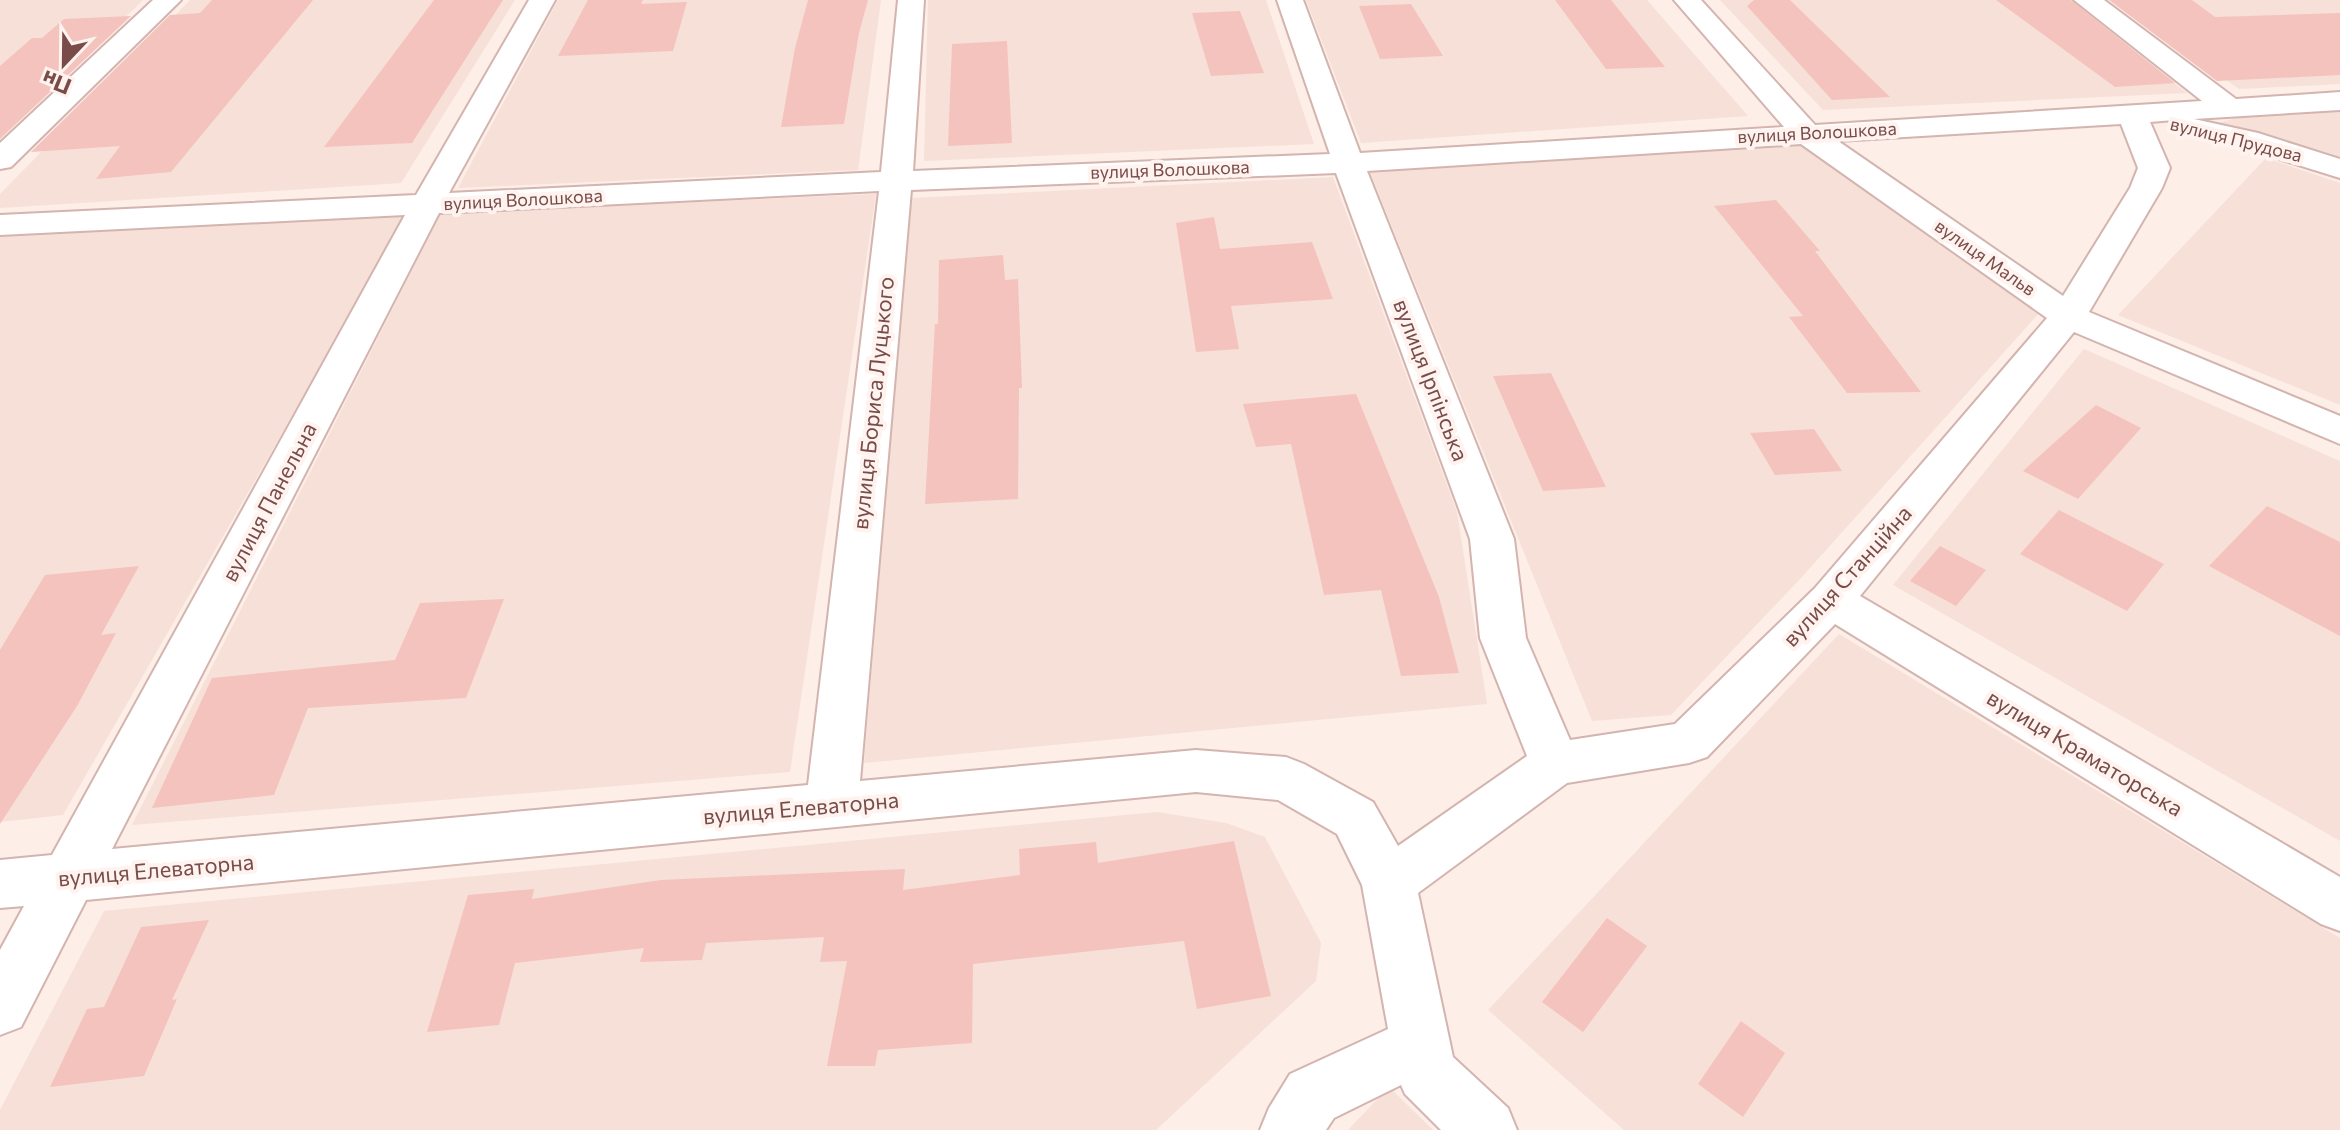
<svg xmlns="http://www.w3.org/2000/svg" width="2340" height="1130" font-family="Commissioner,sans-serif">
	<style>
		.residential { fill: #f7e0d8 }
		.building { fill: #f4c3be }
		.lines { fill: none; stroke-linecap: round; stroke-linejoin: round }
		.minor-casing { stroke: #d3b4af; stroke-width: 4 }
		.minor { fill: #fff; fill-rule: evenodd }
		.labels { text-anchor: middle; stroke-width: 8; stroke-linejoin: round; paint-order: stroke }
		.far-street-label { font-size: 18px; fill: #794c4a; stroke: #fff3ef }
		.street-label { font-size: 22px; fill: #794c4a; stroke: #fff3ef }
	</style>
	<rect width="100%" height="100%" fill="#fdeee7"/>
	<g class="residential">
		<path d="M0 0H143L0 138Z"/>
		<path d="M190 0H515L401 183 0 208V194Z"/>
		<path d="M558 0H881L858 170 458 188Z"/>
		<path d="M928 0H1266L1314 144 924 161Z"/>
		<path d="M1306 0H1647L1748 116 1361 143Z"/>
		<path d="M1720 0H2064L2187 93 1823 110Z"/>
		<path d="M2116 0H2340V84L2239 89Z"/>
		<path d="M2340 109V161L2211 125 2247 115Z"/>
		<path d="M1801 144 2040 312 1800 579 1671 715 1592 721 1370 172Z"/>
		<path d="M2266 158 2340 183V405L2118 315Z"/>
		<path d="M1333 177 1457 512 1487 704 864 763 911 198Z"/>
		<path d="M876 194 790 772 132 825 441 213Z"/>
		<path d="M408 214 63 815 0 822V231Z"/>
		<path d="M2084 349 2340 461V841L1893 585Z"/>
		<path d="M1839 634 2340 938V1130H1624L1488 1010Z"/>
		<path d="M1157 812 1226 823 1265 837 1321 943 1316 981 1156 1130H0V1110L104 911Z"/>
		<path d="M1389 1087 1433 1130H1348Z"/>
	</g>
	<g class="building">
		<path d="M212 0H313L171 172 96 179 120 146 31 152 170 15 200 13Z"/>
		<path d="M434 0H503L412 143 324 147Z"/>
		<path d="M588 0H643L641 4 687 2 673 51 558 56Z"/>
		<path d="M808 0H868L859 33 844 124 781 127 795 48Z"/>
		<path d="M1555 0H1611L1665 67 1606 69Z"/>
		<path d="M1754 0H1790L1890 97 1832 100 1747 6Z"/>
		<path d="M1996 0H2071L2175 83 2115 87Z"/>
		<path d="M2109 0H2192L2215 17 2340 13V75L2217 81Z"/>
		<path d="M1411 4 1443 56 1380 59 1359 6Z"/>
		<path d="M1240 11 1264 73 1211 76 1192 13Z"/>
		<path d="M131 16 0 139V66L32 38H42L64 19Z"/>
		<path d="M1007 41 1012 143 948 146 952 44Z"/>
		<path d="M1776 200 1820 251H1815L1921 392 1847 393 1789 317 1803 316 1714 206Z"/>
		<path d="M1214 217 1220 249 1312 242 1333 299 1231 306 1239 349 1196 352 1176 223Z"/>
		<path d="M1003 255 1005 280 1018 279 1022 388H1019L1018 499 925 504 935 324H938L939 260Z"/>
		<path d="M1551 373 1606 487 1543 491 1493 376Z"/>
		<path d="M1356 394 1439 597 1459 673 1401 676 1381 590 1324 595 1291 444 1256 447 1243 404Z"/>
		<path d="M2096 405 2141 428 2078 499 2023 471Z"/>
		<path d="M1814 429 1842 471 1775 475 1750 433Z"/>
		<path d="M2267 506 2340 542V636L2209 566Z"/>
		<path d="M2059 510 2164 564 2127 611 2020 554Z"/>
		<path d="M1940 546 1986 570 1956 606 1910 581Z"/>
		<path d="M139 566 101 635 116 633 77 706 0 824V650L45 575Z"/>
		<path d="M504 599 466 698 308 708 274 795 152 808 212 678 395 660 420 603Z"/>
		<path d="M1234 841 1271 996 1197 1009 1184 941 973 964 972 1043 878 1050 875 1066H827L847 961 820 962 824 937 706 943 702 960 640 962 644 948 515 963 499 1025 427 1032 468 895 534 889 532 899 661 880 905 869 903 890 1020 875 1019 849 1096 842 1098 863Z"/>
		<path d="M1607 918 1647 946 1583 1032 1542 1002Z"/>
		<path d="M209 920 172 1000 177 999 144 1076 50 1087 87 1009 104 1007 141 927Z"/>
		<path d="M1741 1021 1785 1053 1743 1117 1698 1084Z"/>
	</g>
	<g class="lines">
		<g class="minor-casing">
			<g id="minor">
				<path d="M153 0H181L11 167 0 169V143Z"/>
				<path d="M529 0H555L449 193 881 172 898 0H924L913 171 1330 154 1277 0H1303L1360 153 1784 127 1674 0H1701L1815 125 2202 101 2074 0H2104L2236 99 2340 92V110L2194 119 2258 133 2340 159V178L2240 147 2174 132 2170 126 2174 120 2150 122 2170 168 2162 188 2089 312 2340 416V444L2074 332 1860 596 2340 877V931L2321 924 1835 624 1707 757 1689 763 1567 783 1418 893 1453 1057 1508 1108 1517 1130H1441L1405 1094 1401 1085 1334 1118 1326 1130H1260L1269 1108 1290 1074 1388 1029 1362 885 1337 834 1278 800 1196 792 86 900 21 1027 0 1035V950L24 906 0 908V860L52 855 405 215 0 235V215L416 195ZM2121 124 2138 168 2130 188 2063 296 1838 141ZM1801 144 2047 318 1815 588 1675 724 1570 740 1526 638 1514 539 1367 171ZM1336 173 1470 539 1480 638 1527 756 1398 846 1373 802 1304 764 1286 757 1196 750 860 781 911 190ZM879 191 808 785 112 849 439 213Z"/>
			</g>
		</g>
		<use href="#minor" class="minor"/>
	</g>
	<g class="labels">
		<g class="far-street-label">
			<text transform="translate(1817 133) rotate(-3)" y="6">вулиця Волошкова</text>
			<text transform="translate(2236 140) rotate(14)" y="6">вулиця Прудова</text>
			<text transform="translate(1170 170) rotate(-2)" y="6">вулиця Волошкова</text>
			<text transform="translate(523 200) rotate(-3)" y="6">вулиця Волошкова</text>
			<text transform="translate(1985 258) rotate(35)" y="6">вулиця Мальв</text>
		</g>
		<g class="street-label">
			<text transform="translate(1431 380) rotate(69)" y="8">вулиця Ірпінська</text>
			<text transform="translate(873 403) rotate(-84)" y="8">вулиця Бориса Луцького</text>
			<text transform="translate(269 502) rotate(-62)" y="8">вулиця Панельна</text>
			<text transform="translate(1847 576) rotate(-48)" y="8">вулиця Станційна</text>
			<text transform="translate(2085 753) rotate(31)" y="8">вулиця Краматорська</text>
			<text transform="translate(801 808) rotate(-5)" y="8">вулиця Елеваторна</text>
			<text transform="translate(156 870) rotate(-5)" y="8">вулиця Елеваторна</text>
		</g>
	</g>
	<g transform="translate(64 64) rotate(202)" stroke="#fff3ef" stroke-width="6" paint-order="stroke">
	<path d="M0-6L14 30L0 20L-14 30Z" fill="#794c4a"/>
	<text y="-12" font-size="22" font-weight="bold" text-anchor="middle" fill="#794c4a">Пн</text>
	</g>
</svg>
